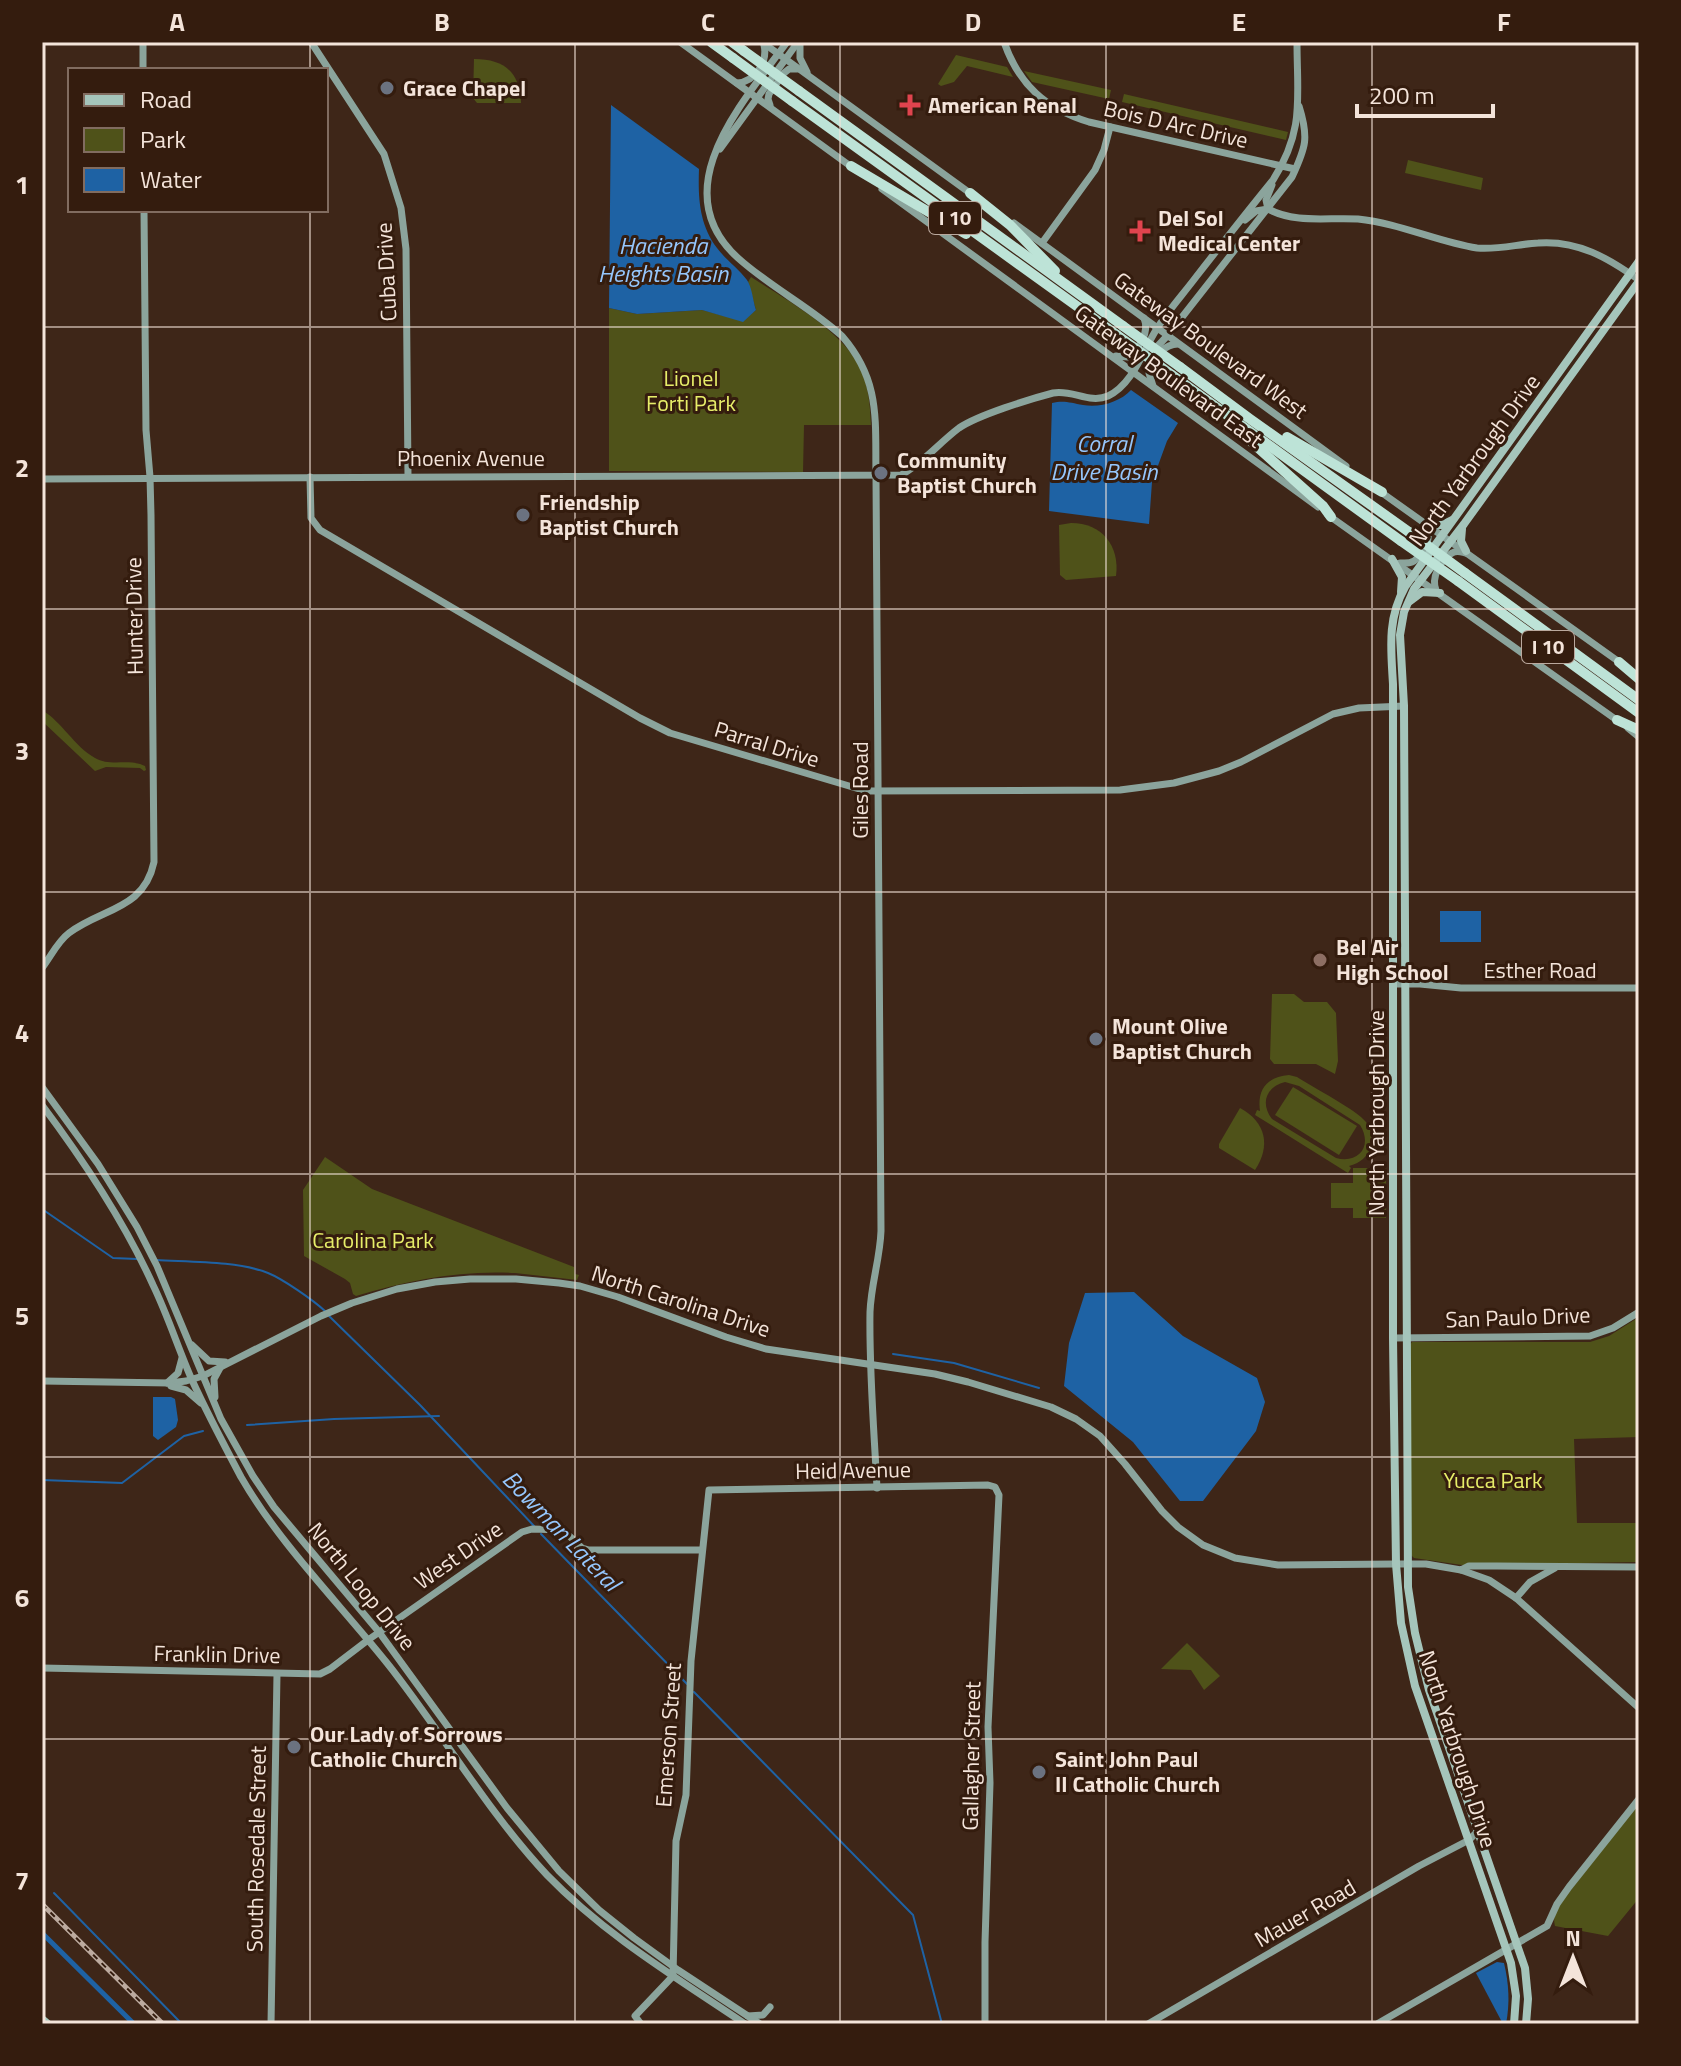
<svg xmlns="http://www.w3.org/2000/svg" width="1681" height="2066" font-family="'Titillium Web',sans-serif">
	<style>
		.green { fill: #4f5219; fill-rule: evenodd }
		.water { fill: #1e62a4 }
		.lines { fill: none; stroke-linecap: round; stroke-linejoin: round }
		.stream { stroke: #1e62a4; stroke-width: 2 }
		.canal { stroke: #1e62a4; stroke-width: 5 }
		.secondary { stroke: #8ba49c; stroke-width: 7 }
		.primary { stroke: #a5c5bb; stroke-width: 8 }
		.highway { stroke: #bde3d7; stroke-width: 10 }
		.rail-casing { stroke: #bcaa9f; stroke-width: 5 }
		.rail { stroke: #341c0e; stroke-width: 2; stroke-dasharray: 6; stroke-linecap: butt }
		.highway-bridge { stroke: #bde3d7; stroke-width: 10 }
		.grid { fill: none; stroke: #f4e4da; stroke-width: 2; stroke-opacity: 0.55 }
		.worship-dot { fill: #6b7280; stroke: #341c0e; stroke-width: 3 }
		.health-dot { fill: #e0444e; stroke: #341c0e; stroke-width: 3 }
		.education-dot { fill: #8d6e63; stroke: #341c0e; stroke-width: 3 }
		.labels { text-anchor: middle; stroke-width: 6; stroke-linejoin: round; paint-order: stroke }
		.shield { fill: #341c0e; stroke: #baa89d; stroke-width: 2 }
		.shield-label { font-size: 20px; font-weight: bold; fill: #f4e4da }
		.poi-label { font-size: 22px; font-weight: bold; fill: #f4e4da; stroke: #341c0e; text-anchor: start }
		.street-label { font-size: 22px; fill: #f4e4da; stroke: #341c0e }
		.park-label { font-size: 22px; fill: #e7ee69; stroke: #341c0e }
		.water-label { font-size: 24px; font-style: italic; fill: #95c6fc; stroke: #341c0e }
		.neatline { fill: none; stroke: #f4e4da; stroke-width: 3 }
		.grid-label { font-size: 26px; text-anchor: middle; font-weight: bold; fill: #f4e4da }
	</style>
	<rect width="100%" height="100%" fill="#3e2618"/>
	<g class="green">
		<path d="M956 55 1007 67 1013 77 967 66 954 82 941 86 938 84Z"/>
		<path d="M474 59C504 59 520 72 521 103H477L473 98Z"/>
		<path d="M1024 71 1111 90 1109 99 1032 82Z"/>
		<path d="M1124 94 1288 132 1286 140 1122 102Z"/>
		<path d="M1408 160 1483 178 1481 190 1405 173Z"/>
		<path d="M751 277C786 300 844 331 861 370 869 388 870 406 871 425H804L803 472 609 471V308L637 314 702 310 743 321 756 310 748 282Z"/>
		<path d="M1071 523C1102 523 1120 546 1116 576L1066 580 1060 575 1059 525Z"/>
		<path d="M42 710C62 722 74 746 95 758 110 767 129 758 145 766L146 770 144 771 140 768 106 767 95 771 42 721Z"/>
		<path d="M1272 994H1294L1304 1002H1327L1336 1013 1338 1061 1335 1074 1316 1064H1274L1270 1059Z"/>
		<path d="M1289 1075 1297 1077C1312 1087 1357 1110 1366 1122 1371 1129 1374 1138 1371 1146 1368 1157 1360 1163 1349 1166L1351 1168 1348 1173 1255 1115 1257 1110 1260 1111C1257 1089 1267 1077 1289 1075ZM1285 1082 1299 1086 1360 1125C1373 1146 1359 1164 1336 1158L1272 1119C1260 1103 1266 1087 1285 1082Z"/>
		<path d="M1293 1087 1357 1126 1339 1155 1275 1115Z"/>
		<path d="M1240 1108C1266 1122 1271 1146 1255 1170L1219 1148V1144Z"/>
		<path d="M325 1157 372 1189 574 1267 575 1274 579 1275 577 1280C557 1278 536 1275 515 1273 461 1270 408 1280 356 1296L353 1294 350 1283 345 1279 304 1256 303 1190Z"/>
		<path d="M1353 1168H1386V1218H1353V1208H1331V1183H1353Z"/>
		<path d="M1639 1317V1437L1574 1439 1577 1523H1639V1562L1462 1565 1414 1558 1410 1554 1409 1346 1412 1342H1590L1609 1336Z"/>
		<path d="M1187 1643 1220 1676 1204 1690 1191 1670 1161 1669Z"/>
		<path d="M1639 1803V1898L1608 1936 1555 1926C1552 1916 1558 1908 1563 1900Z"/>
	</g>
	<g class="water">
		<path d="M611 105 699 169C698 197 699 224 717 248 725 259 738 268 747 280 752 287 753 301 756 310L743 322 702 310 637 314 609 308Z"/>
		<path d="M1131 390 1178 423 1167 441 1152 482 1149 524 1049 511 1052 403C1064 400 1071 403 1083 405 1100 408 1120 402 1131 390Z"/>
		<rect x="1440" y="911" width="41" height="31"/>
		<path d="M1134 1292 1183 1336 1257 1378 1265 1402 1256 1431 1203 1501H1180L1133 1442 1064 1386 1069 1343 1085 1293Z"/>
		<path d="M153 1397H171L175 1399 178 1420 176 1427 158 1440 153 1436Z"/>
		<path d="M1497 1962 1504 1963C1509 1984 1510 2003 1506 2024H1503L1476 1973Z"/>
	</g>
	<g class="lines">
		<g class="stream">
			<path d="M42 1209 113 1258 137 1259"/>
			<path d="M156 1260C189 1262 238 1261 268 1273 283 1279 313 1300 325 1311"/>
			<path d="M329 1316 420 1405 534 1526"/>
			<path d="M893 1354 954 1363 1039 1388"/>
			<path d="M247 1425 334 1419 439 1416"/>
			<path d="M42 1480 122 1483 184 1436 203 1431"/>
			<path d="M541 1534 687 1684"/>
			<path d="M694 1692 913 1915 942 2024"/>
			<path d="M54 1893 182 2024"/>
		</g>
		<path class="canal" d="M42 1933 134 2024"/>
		<g class="secondary">
			<path d="M143 42V70"/>
			<path d="M311 42 384 154 401 208 406 249 408 476"/>
			<path d="M680 42 853 168"/>
			<path d="M762 42 974 196"/>
			<path d="M787 42C744 101 662 189 738 258 770 287 810 307 842 336 881 381 875 420 876 476L881 1231C880 1259 871 1284 870 1312 869 1370 874 1429 877 1488"/>
			<path d="M800 42V58L807 72"/>
			<path d="M1004 42C1019 85 1046 109 1089 122L1295 169"/>
			<path d="M737 83C755 82 768 62 764 45"/>
			<path d="M770 105 768 99 769 94 784 73 789 69H797"/>
			<path d="M720 149 798 42"/>
			<path d="M882 189 1318 507"/>
			<path d="M1268 209C1296 224 1328 217 1358 219 1399 223 1438 242 1477 248 1498 250 1518 244 1538 243 1578 240 1608 258 1639 280"/>
			<path d="M1268 209 1266 200 1272 185"/>
			<path d="M1245 220 1256 211 1268 209"/>
			<path d="M1014 223 1346 466"/>
			<path d="M1042 243 1095 170 1104 150 1110 127"/>
			<path d="M1154 350 1168 335 1292 177C1306 147 1309 138 1299 106"/>
			<path d="M1116 356 1128 357C1139 348 1150 333 1144 318"/>
			<path d="M1153 386 1149 373C1154 359 1162 344 1178 344"/>
			<path d="M310 477 311 518 320 530 640 718 670 733 866 791 1120 790 1174 783 1219 771 1241 762 1333 714 1359 708 1404 706"/>
			<path d="M42 479 901 475C923 463 939 443 959 428 978 415 1030 399 1053 393 1072 389 1089 404 1108 396 1130 386 1141 357 1152 337 1163 316 1181 297 1196 277 1221 245 1247 212 1273 180 1305 130 1297 98 1297 42"/>
			<path d="M1378 490 1622 664"/>
			<path d="M1328 515 1618 721"/>
			<path d="M1400 563C1405 563 1409 564 1414 561 1424 554 1432 537 1427 525"/>
			<path d="M1436 590C1431 578 1440 560 1452 553 1457 550 1461 552 1466 553"/>
			<path d="M1628 728 1639 737"/>
			<path d="M42 968C51 956 58 941 69 933 102 908 144 910 154 862L151 515 150 477 146 430 144 210"/>
			<path d="M1393 984H1420L1461 988H1639"/>
			<path d="M42 1087 98 1164 137 1227 157 1266 221 1419 253 1476 274 1507 379 1632 507 1808 559 1871 599 1910 634 1938 678 1970 760 2024"/>
			<path d="M42 1105C84 1161 124 1221 153 1285 168 1316 178 1348 192 1380 207 1413 224 1445 241 1477 279 1543 339 1603 387 1663 442 1732 486 1810 547 1875 605 1935 677 1978 745 2024"/>
			<path d="M1393 1338 1590 1336 1613 1328 1639 1312"/>
			<path d="M192 1345 209 1361 225 1362"/>
			<path d="M42 1381 170 1383 186 1381 203 1376 321 1316 352 1303 397 1289 435 1282 470 1279H516L559 1283 580 1286 618 1297 726 1337 766 1349 935 1374 968 1382 1051 1407 1076 1419 1100 1436 1125 1464 1162 1511 1178 1527 1203 1545 1235 1558 1278 1565 1396 1564H1426L1461 1570 1469 1566H1497L1639 1567"/>
			<path d="M167 1383 178 1373 182 1358"/>
			<path d="M171 1386 186 1390 201 1403"/>
			<path d="M215 1397 214 1379 220 1368"/>
			<path d="M1461 1570 1489 1580 1516 1598 1639 1708"/>
			<path d="M1516 1598 1530 1582 1555 1568"/>
			<path d="M42 1668 320 1674 330 1669 368 1640 522 1532 532 1529 563 1530 582 1548 589 1550H702"/>
			<path d="M748 2016 763 2015 770 2007"/>
			<path d="M271 2024 277 1674"/>
			<path d="M641 2024 635 2016 673 1976 676 1841 686 1795 691 1661 709 1490 988 1485 995 1487 999 1495 988 1727 990 1783 985 1942V2024"/>
			<path d="M1148 2024 1419 1866 1469 1840 1478 1831"/>
			<path d="M1377 2024 1547 1926 1557 1904 1569 1887 1639 1799"/>
		</g>
		<g class="primary">
			<path d="M1429 525H1442L1452 520"/>
			<path d="M1462 529 1461 541 1466 551"/>
			<path d="M1392 559 1402 577 1401 592"/>
			<path d="M1410 601 1422 592 1440 593"/>
			<path d="M42 2019 48 2024"/>
			<path d="M1514 2024 1516 1996 1511 1963 1415 1686 1401 1623 1396 1564 1393 1338V684C1391 649 1387 619 1405 587L1639 261"/>
			<path d="M1526 2024 1528 1999 1525 1968 1429 1690 1415 1633 1408 1587 1404 706 1400 635 1404 612 1414 589 1464 524 1639 281"/>
		</g>
		<g class="highway">
			<path d="M711 42 733 58"/>
			<path d="M732 42 744 51"/>
			<path d="M799 91 1123 326"/>
			<path d="M792 101 1117 335"/>
			<path d="M851 166 966 234"/>
			<path d="M970 193 1010 225 1055 271"/>
			<path d="M1180 367 1250 419 1409 532"/>
			<path d="M1172 375 1401 541"/>
			<path d="M1235 427 1323 506 1331 517"/>
			<path d="M1287 437 1382 492"/>
			<path d="M1465 573 1639 700"/>
			<path d="M1458 581 1639 713"/>
			<path d="M1619 662 1639 679"/>
			<path d="M1617 720 1639 730"/>
		</g>
		<g class="rail-casing">
			<path id="rail" d="M42 1904 163 2024"/>
		</g>
		<use href="#rail" class="rail"/>
		<g class="highway-bridge">
			<path d="M744 51 799 91"/>
			<path d="M733 58 792 101"/>
			<path d="M1123 326 1180 367"/>
			<path d="M1117 335 1172 375"/>
			<path d="M1409 532 1465 573"/>
			<path d="M1401 541 1458 581"/>
		</g>
	</g>
	<path class="grid" d="M310 42V70M575 42V2024M840 42V2024M1106 42V2024M1372 42V2024M310 210V2024M42 327H1639M42 609H1639M42 892H1639M42 1174H1639M42 1457H1639M42 1739H1639"/>
	<g class="worship-dot">
		<circle cx="387" cy="88" r="8"/>
		<circle cx="881" cy="473" r="8"/>
		<circle cx="523" cy="515" r="8"/>
		<circle cx="1096" cy="1039" r="8"/>
		<circle cx="294" cy="1747" r="8"/>
		<circle cx="1039" cy="1772" r="8"/>
	</g>
	<g class="health-dot">
		<path d="M906 93h8v8h8v8h-8v8h-8v-8h-8v-8h8z"/>
		<path d="M1136 219h8v8h8v8h-8v8h-8v-8h-8v-8h8z"/>
	</g>
	<circle class="education-dot" cx="1320" cy="960" r="8"/>
	<g class="labels">
		<g class="shield">
			<rect x="929" y="202" width="52" height="32" rx="6"/>
			<rect x="1522" y="631" width="52" height="32" rx="6"/>
		</g>
		<g class="shield-label">
			<text x="955" y="225">I 10</text>
			<text x="1548" y="654">I 10</text>
		</g>
		<g class="poi-label">
			<text x="403" y="96">Grace Chapel</text>
			<text x="928" y="113">American Renal</text>
			<text x="1158" y="226">Del Sol<tspan x="1158" dy="25">Medical Center</tspan></text>
			<text x="897" y="468">Community<tspan x="897" dy="25">Baptist Church</tspan></text>
			<text x="539" y="510">Friendship<tspan x="539" dy="25">Baptist Church</tspan></text>
			<text x="1336" y="955">Bel Air<tspan x="1336" dy="25">High School</tspan></text>
			<text x="1112" y="1034">Mount Olive<tspan x="1112" dy="25">Baptist Church</tspan></text>
			<text x="310" y="1742">Our Lady of Sorrows<tspan x="310" dy="25">Catholic Church</tspan></text>
			<text x="1055" y="1767">Saint John Paul<tspan x="1055" dy="25">II Catholic Church</tspan></text>
		</g>
		<g class="street-label">
			<text transform="translate(1176 124) rotate(13)" y="8">Bois D Arc Drive</text>
			<text transform="translate(386 272) rotate(-93)" y="8">Cuba Drive</text>
			<text transform="translate(1211 345) rotate(36)" y="8">Gateway Boulevard West</text>
			<text transform="translate(1169 376) rotate(36)" y="8">Gateway Boulevard East</text>
			<text x="471" y="466">Phoenix Avenue</text>
			<text transform="translate(1474 460) rotate(-54)" y="8">North Yarbrough Drive</text>
			<text transform="translate(134 616) rotate(-91)" y="8">Hunter Drive</text>
			<text transform="translate(767 744) rotate(17)" y="8">Parral Drive</text>
			<text transform="translate(860 790) rotate(-90)" y="8">Giles Road</text>
			<text x="1540" y="978">Esther Road</text>
			<text transform="translate(1376 1113) rotate(-90)" y="8">North Yarbrough Drive</text>
			<text transform="translate(681 1301) rotate(18)" y="8">North Carolina Drive</text>
			<text transform="translate(1518 1317) rotate(-2)" y="8">San Paulo Drive</text>
			<text transform="translate(853 1470) rotate(-1)" y="8">Heid Avenue</text>
			<text transform="translate(458 1555) rotate(-35)" y="8">West Drive</text>
			<text transform="translate(362 1586) rotate(51)" y="8">North Loop Drive</text>
			<text transform="translate(217 1654) rotate(1)" y="8">Franklin Drive</text>
			<text transform="translate(668 1735) rotate(-86)" y="8">Emerson Street</text>
			<text transform="translate(1458 1749) rotate(72)" y="8">North Yarbrough Drive</text>
			<text transform="translate(971 1756) rotate(-89)" y="8">Gallagher Street</text>
			<text transform="translate(256 1849) rotate(-89)" y="8">South Rosedale Street</text>
			<text transform="translate(1305 1913) rotate(-30)" y="8">Mauer Road</text>
		</g>
		<g class="park-label">
			<text x="691" y="386">Lionel<tspan x="691" dy="25">Forti Park</tspan></text>
			<text x="373" y="1248">Carolina Park</text>
			<text x="1493" y="1488">Yucca Park</text>
		</g>
		<g class="water-label">
			<text x="663" y="254">Hacienda<tspan x="663" dy="28">Heights Basin</tspan></text>
			<text x="1104" y="452">Corral<tspan x="1104" dy="28">Drive Basin</tspan></text>
			<text transform="translate(561 1531) rotate(46)" y="8">Bowman Lateral</text>
		</g>
	</g>
	<rect width="1681" height="2066" fill="none" stroke="#341c0e" stroke-width="88"/>
	<rect x="68" y="68" width="260" height="144" fill="#341c0e" stroke="#816c60" stroke-width="2"/>
	<rect x="84" y="94" width="40" height="12" fill="#a5c5bb" stroke="#816c60" stroke-width="2"/>
	<text x="140" y="108" font-size="24" fill="#f4e4da">Road</text>
	<rect x="84" y="128" width="40" height="24" fill="#4f5219" stroke="#816c60" stroke-width="2"/>
	<text x="140" y="148" font-size="24" fill="#f4e4da">Park</text>
	<rect x="84" y="168" width="40" height="24" fill="#1e62a4" stroke="#816c60" stroke-width="2"/>
	<text x="140" y="188" font-size="24" fill="#f4e4da">Water</text>
	<g transform="translate(1573 1958)" stroke="#341c0e" stroke-width="6" paint-order="stroke">
	<path d="M0-6L14 30L0 20L-14 30Z" fill="#f4e4da"/>
	<text y="-12" font-size="22" font-weight="bold" text-anchor="middle" fill="#f4e4da">N</text>
	</g>
	<path d="M1357 104v12h136v-12" fill="none" stroke="#f4e4da" stroke-width="4"/>
	<text x="1369" y="104" font-size="24" fill="#f4e4da" stroke="#341c0e" stroke-width="6" paint-order="stroke">200 m</text>
	<rect x="44" y="44" width="1593" height="1978" class="neatline"/>
	<g class="grid-label">
		<text x="177" y="31">A</text>
		<text x="442" y="31">B</text>
		<text x="708" y="31">C</text>
		<text x="973" y="31">D</text>
		<text x="1239" y="31">E</text>
		<text x="1504" y="31">F</text>
		<text x="22" y="194">1</text>
		<text x="22" y="477">2</text>
		<text x="22" y="760">3</text>
		<text x="22" y="1042">4</text>
		<text x="22" y="1325">5</text>
		<text x="22" y="1607">6</text>
		<text x="22" y="1890">7</text>
	</g>
</svg>
